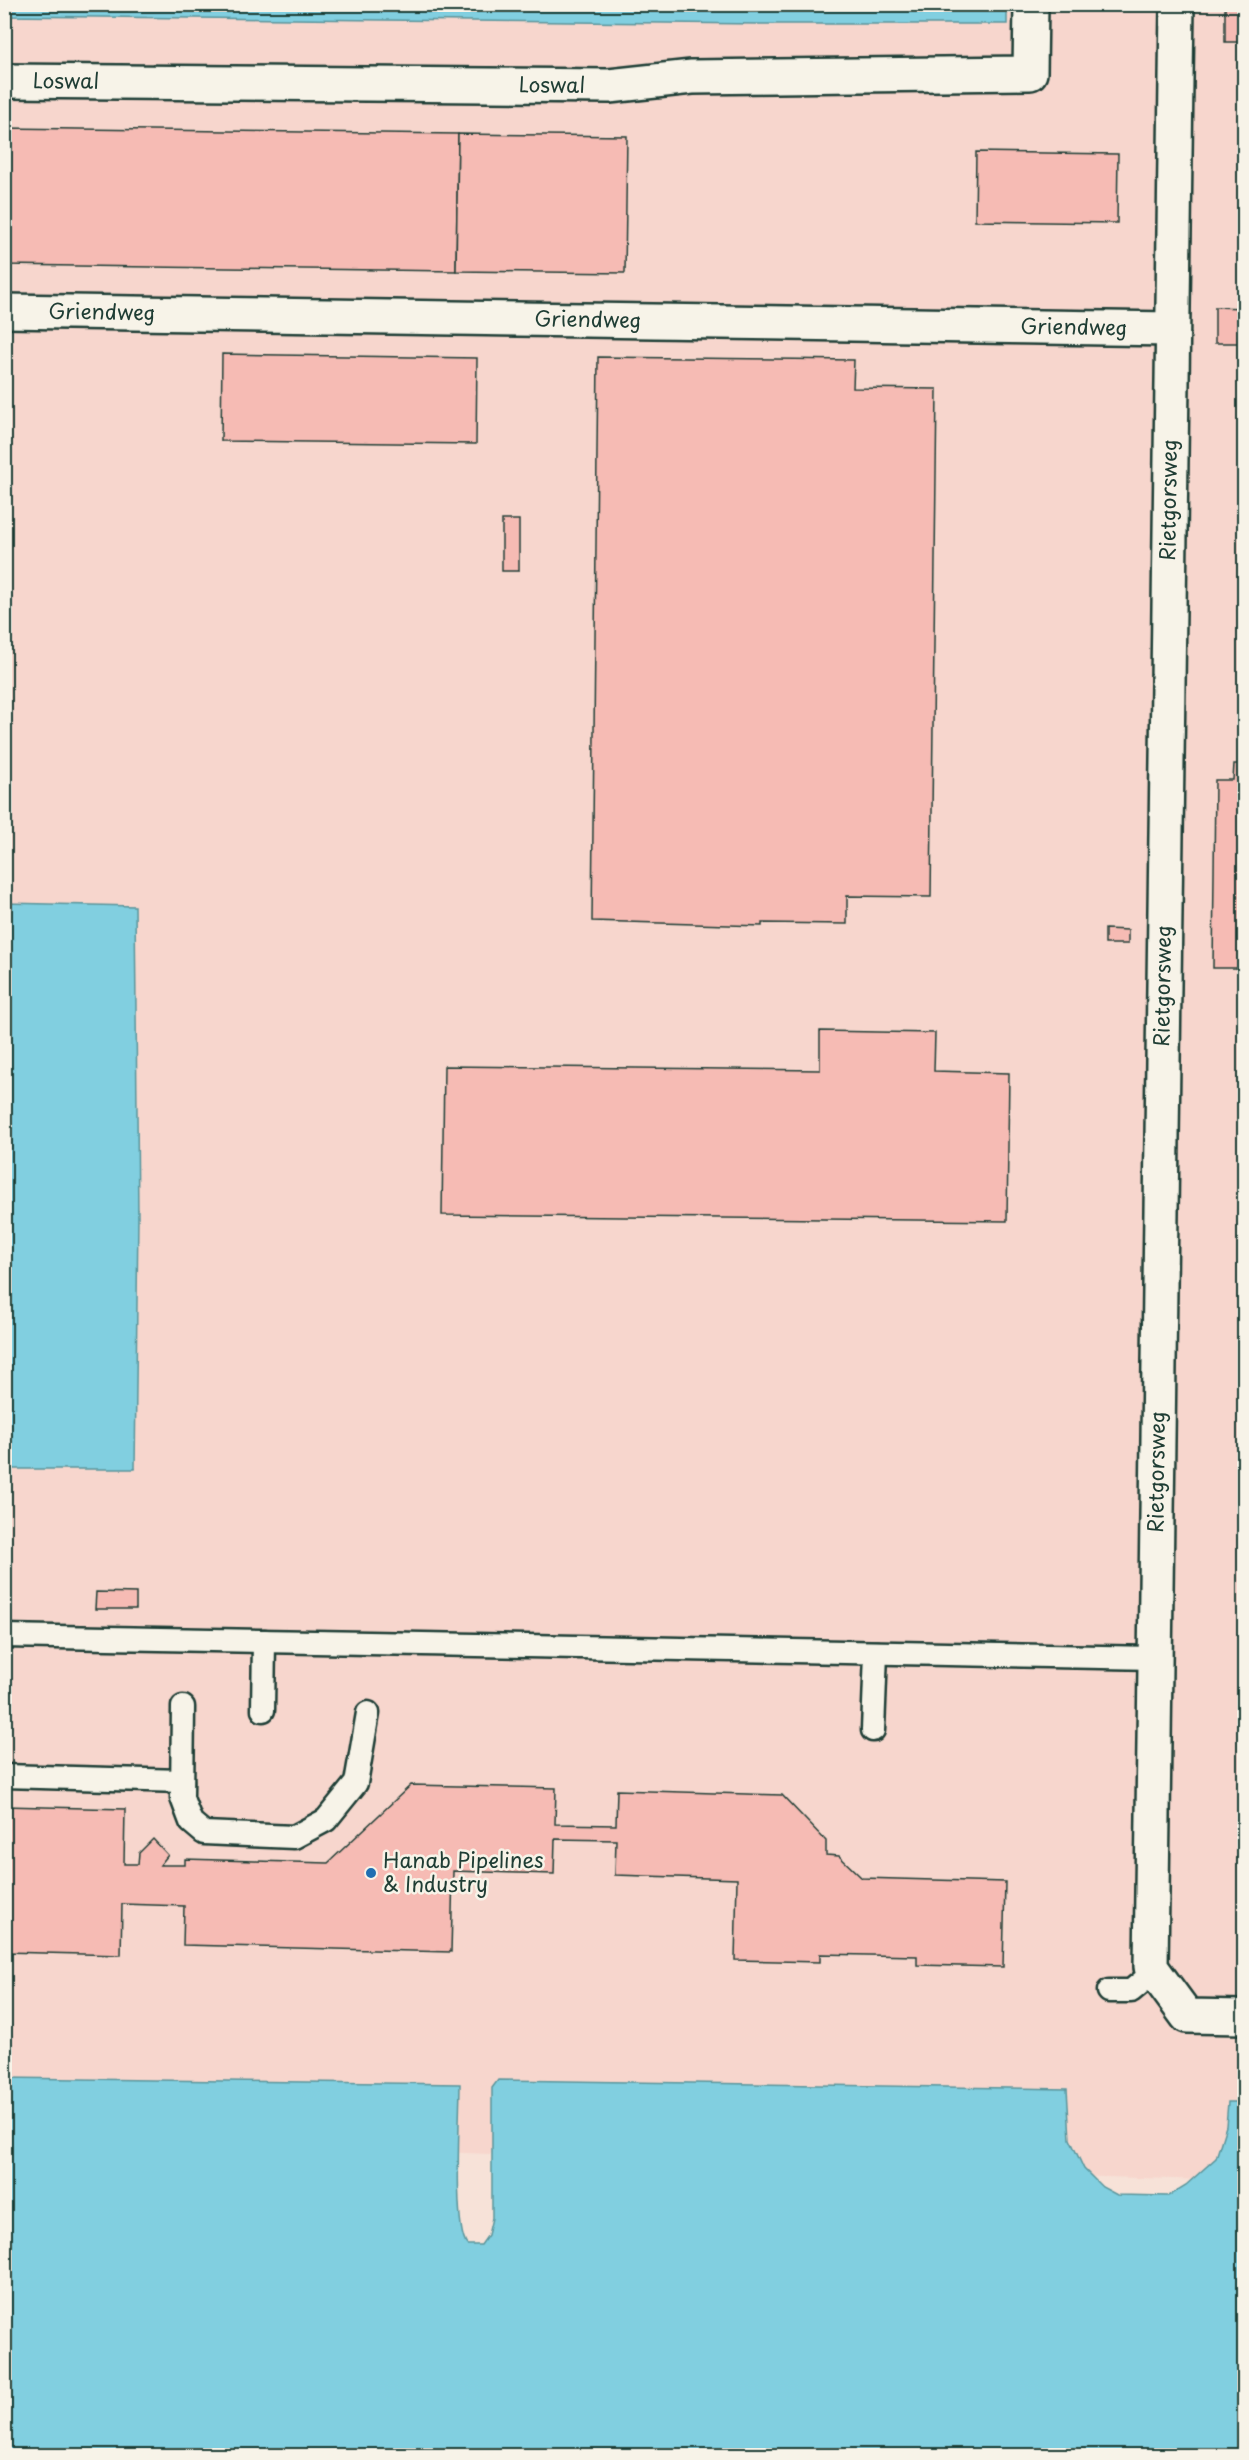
<svg xmlns="http://www.w3.org/2000/svg" width="1249" height="2460" font-family="'Playpen Sans',sans-serif">
	<style>
		.built { fill: #f7d6cd }
		.water { fill: #81cfe0; stroke: #5a959b; stroke-width: 1.5 }
		.building { fill: #f6bbb4; stroke: #1f3d34; stroke-width: 1.5 }
		.lines { fill: none; stroke-linecap: round; stroke-linejoin: round }
		.service-casing { stroke: #1f3d34; stroke-width: 27 }
		.minor-casing { stroke: #1f3d34; stroke-width: 38 }
		.service { stroke: #f7f3e8; stroke-width: 22 }
		.minor { stroke: #f7f3e8; stroke-width: 33 }
		.poi-dot { fill: #1f6fb2; stroke: #f7f3e8; stroke-width: 2 }
		.labels { text-anchor: middle; stroke-width: 5; stroke-linejoin: round; paint-order: stroke }
		.street-label { font-size: 21px; fill: #1f3d34; stroke: #f7f3e8 }
		.poi-label { font-size: 21px; fill: #1f3d34; stroke: #f7f3e8; text-anchor: start }
	</style>
	<rect width="100%" height="100%" fill="#f7e2d8"/>
	<filter id="ink" filterUnits="userSpaceOnUse"><feTurbulence type="fractalNoise" baseFrequency=".0167" numOctaves="2"/><feDisplacementMap in="SourceGraphic" scale="12" xChannelSelector="R" yChannelSelector="G"/><feConvolveMatrix kernelMatrix="1 2 1 2 8 2 1 2 1" color-interpolation-filters="sRGB"/></filter>
	<g filter="url(#ink)">
		<path class="built" d="M5 5H1244V2181L1003 2174 5 2135Z"/>
		<g class="water">
			<path d="M5 4H1007V24H760L5 16Z"/>
			<path d="M5 903 135 906 138 1217 135 1469H5Z"/>
			<path d="M5 2078 460 2084C460 2111 453 2229 467 2245H481L488 2235 492 2218V2088L498 2080 1067 2089 1070 2139 1084 2169 1102 2187 1117 2195 1168 2196 1186 2185 1216 2158 1226 2126 1228 2102H1244V2455H5Z"/>
		</g>
		<g class="building">
			<rect x="1225" y="4" width="19" height="38"/>
			<path d="M4 128 458 134 456 271 4 265Z"/>
			<path d="M458 134 627 136 625 273 456 271Z"/>
			<path d="M976 152 1118 154 1117 223 975 221Z"/>
			<path d="M1215 307 1244 308V343H1215Z"/>
			<path d="M222 354 477 358 476 444 221 441Z"/>
			<path d="M598 357 854 360 853 388 937 389 931 897 847 896V924L762 923V926L592 921Z"/>
			<rect x="502" y="520" width="17" height="51"/>
			<path d="M1244 722V968H1213L1215 780H1233L1234 764H1240L1241 726Z"/>
			<path d="M1105 929 1128 930V944H1105Z"/>
			<path d="M820 1031 935 1033 934 1071 1009 1073 1007 1221 442 1215 444 1066 820 1070Z"/>
			<path d="M96 1592 136 1593V1609H95Z"/>
			<path d="M411 1785 556 1788 555 1824 616 1825 617 1790 782 1795 826 1841V1855L839 1856 862 1878 1005 1882 1003 1967 917 1965V1956L820 1954V1962L735 1960 737 1879 615 1875 616 1840 555 1839 554 1874 453 1871 451 1952 183 1945 184 1906 122 1904 121 1955 4 1952V1806L125 1809 124 1864H138L139 1853 153 1839 168 1855 160 1865H185V1859L328 1863Z"/>
		</g>
		<g class="lines">
			<g class="service-casing">
				<g id="service">
					<path d="M4 1636 1155 1658"/>
					<path d="M183 1707 182 1798 191 1822 204 1833 294 1837 326 1820 356 1783 368 1713"/>
					<path d="M263 1710 264 1641"/>
					<path d="M873 1730 876 1653"/>
					<path d="M4 1776 182 1781"/>
					<path d="M1109 1991H1131L1154 1972"/>
				</g>
			</g>
			<g class="minor-casing">
				<g id="minor">
					<path d="M1177 4 1151 1967 1187 2016 1244 2017"/>
					<path id="s1" d="M4 81 609 86 692 77 1030 73 1031 4"/>
					<path id="s2" d="M4 311 1172 329"/>
				</g>
			</g>
			<use href="#service" class="service"/>
			<use href="#minor" class="minor"/>
		</g>
	</g>
	<circle class="poi-dot" cx="371" cy="1873" r="6"/>
	<g class="labels">
		<g class="street-label">
			<text dy="7" stroke="none"><textPath href="#s1" startOffset="62">Loswal</textPath></text>
			<text dy="7" stroke="none"><textPath href="#s1" startOffset="548">Loswal</textPath></text>
			<text dy="7" stroke="none"><textPath href="#s2" startOffset="98">Griendweg</textPath></text>
			<text dy="7" stroke="none"><textPath href="#s2" startOffset="584">Griendweg</textPath></text>
			<text dy="7" stroke="none"><textPath href="#s2" startOffset="1070">Griendweg</textPath></text>
			<text transform="translate(1169 500) rotate(-89)" y="7">Rietgorsweg</text>
			<text transform="translate(1163 986) rotate(-89)" y="7">Rietgorsweg</text>
			<text transform="translate(1157 1472) rotate(-89)" y="7">Rietgorsweg</text>
		</g>
		<g class="poi-label">
			<text x="383" y="1868">Hanab Pipelines<tspan x="383" dy="24">&amp; Industry</tspan></text>
		</g>
	</g>
	<rect width="1249" height="2460" fill="none" stroke="#f7f3e8" stroke-width="24"/>
	<rect x="12" y="12" width="1225" height="2436" fill="none" stroke="#1f3d34" stroke-width="2" filter="url(#ink)"/>
</svg>
